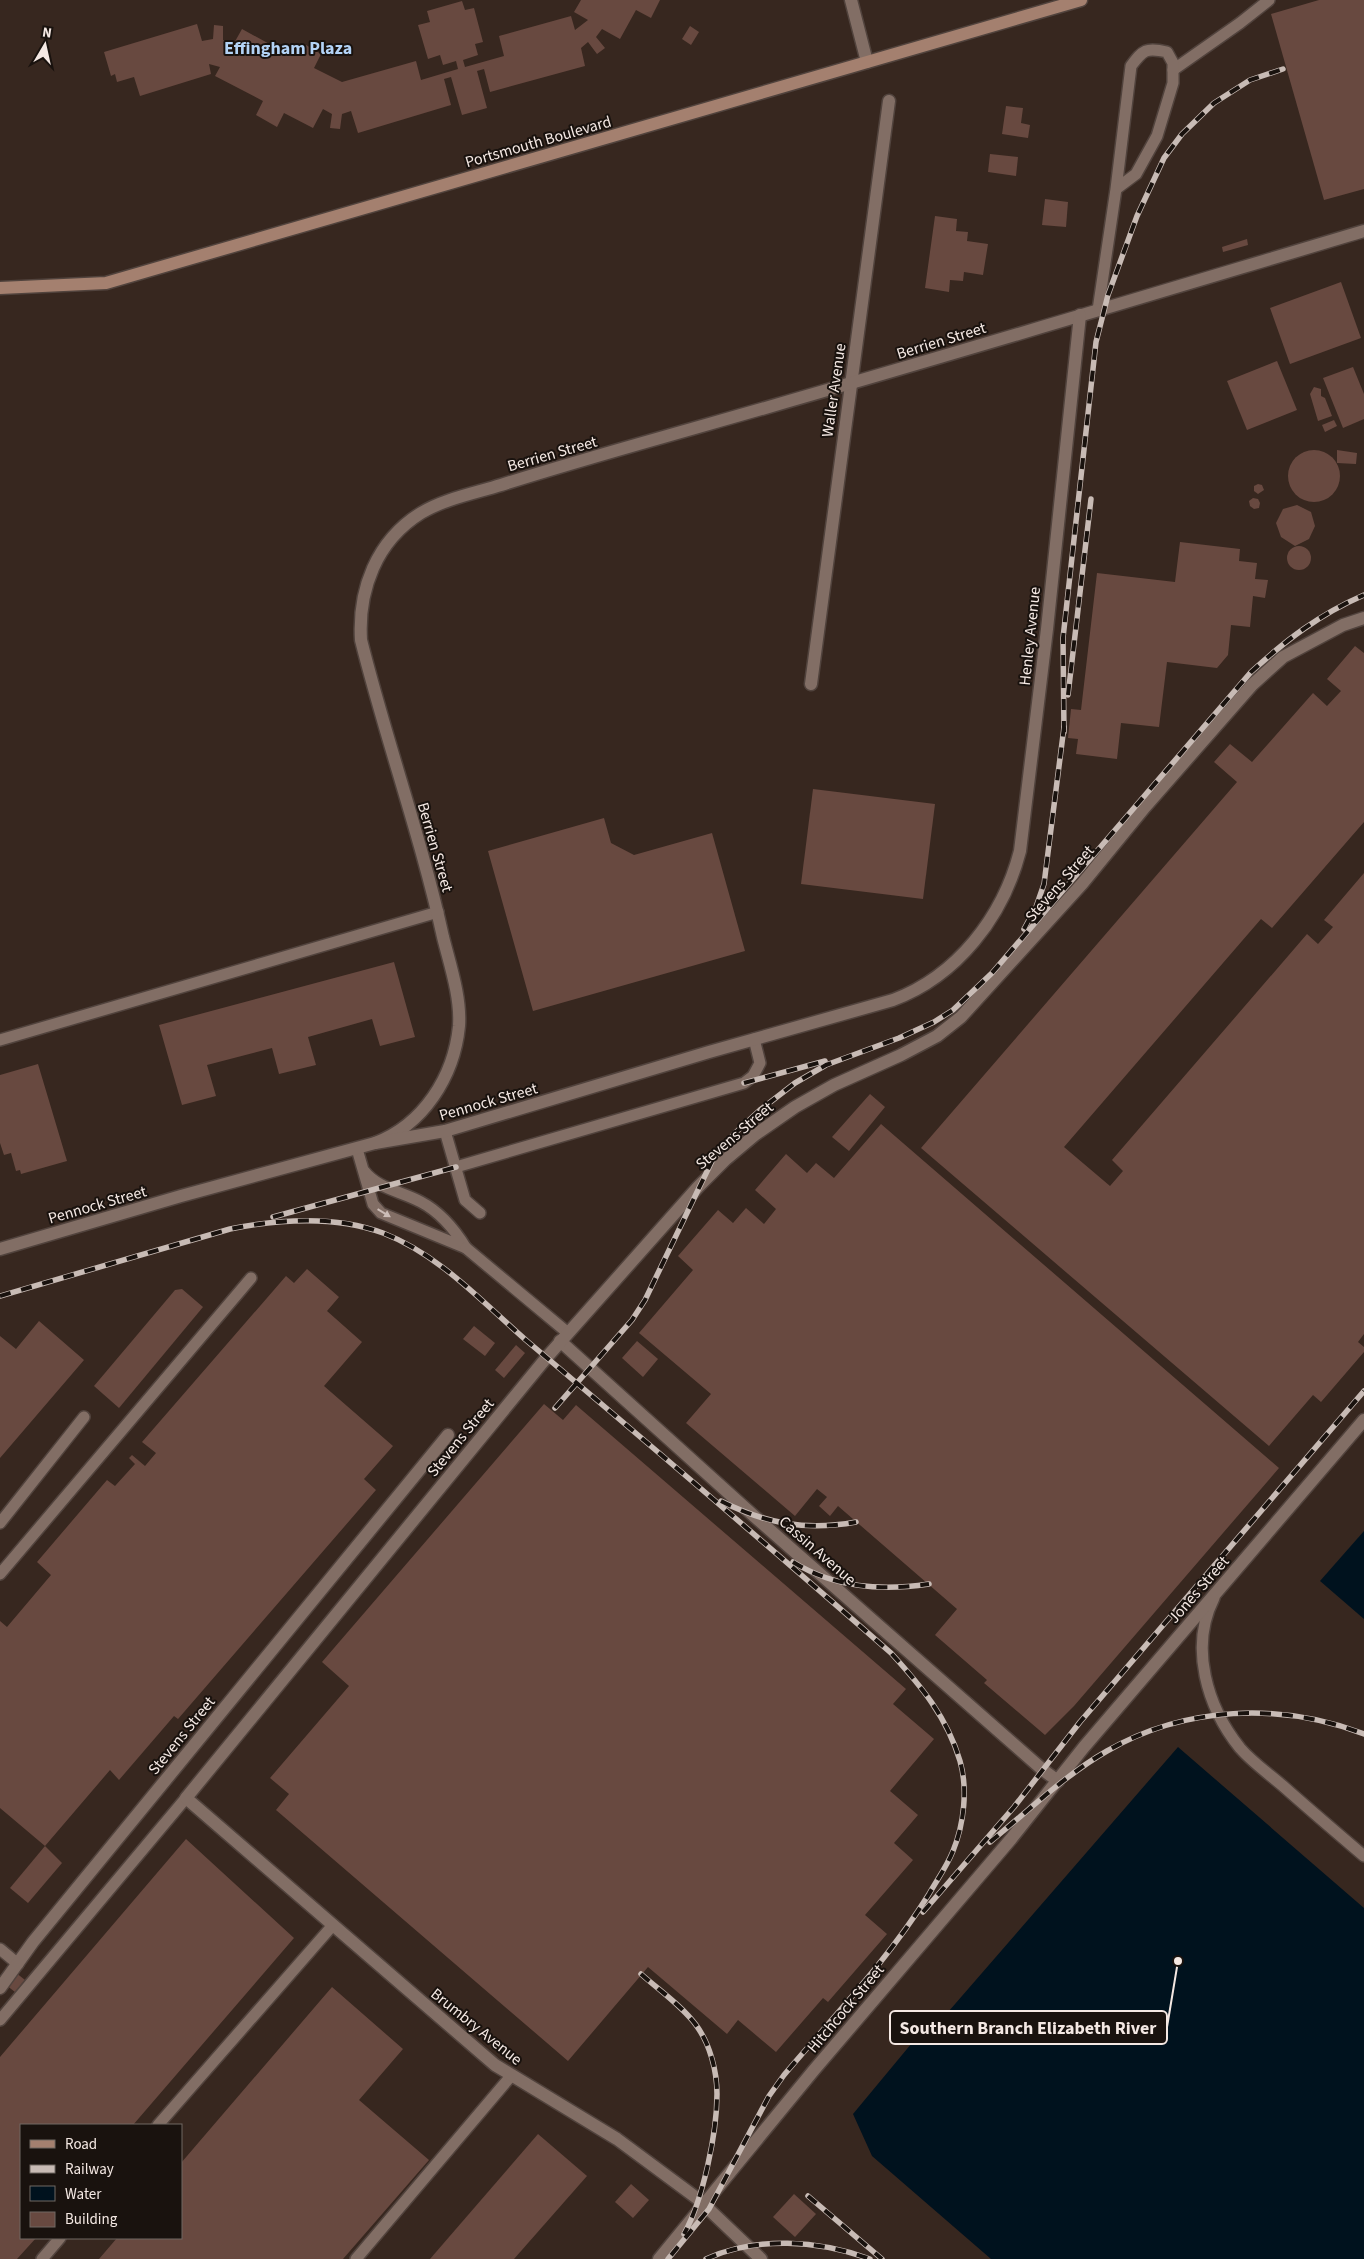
<svg xmlns="http://www.w3.org/2000/svg" width="1364" height="2259" font-family="'Source Sans 3',sans-serif">
	<style>
		.water { fill: #00121e }
		.building { fill: #684940 }
		.lines { fill: none; stroke-linecap: round; stroke-linejoin: round }
		.service-casing { stroke: #51433d; stroke-width: 14 }
		.minor-casing { stroke: #51433d; stroke-width: 15 }
		.tertiary-casing { stroke: #51433d; stroke-width: 15 }
		.secondary-casing { stroke: #51433d; stroke-width: 15 }
		.service { stroke: #826e65; stroke-width: 11 }
		.minor { stroke: #826e65; stroke-width: 12 }
		.tertiary { stroke: #826e65; stroke-width: 12 }
		.secondary { stroke: #a4806f; stroke-width: 12 }
		.rail-casing { stroke: #c8bbb5; stroke-width: 5.5 }
		.rail { stroke: #19120e; stroke-width: 4; stroke-dasharray: 11; stroke-linecap: butt }
		.oneway { fill: #ccbdb7 }
		.labels { text-anchor: middle; stroke-width: 4; stroke-linejoin: round; paint-order: stroke }
		.street-label { font-size: 16px; fill: #f4e8e3; stroke: #19120e }
		.neighbourhood-label { font-size: 18px; font-weight: bold; fill: #b3d3f6; stroke: #19120e }
		.leader { fill: none; stroke: #f4e8e3; stroke-width: 2 }
		.callout-dot { fill: #f4e8e3; stroke: #19120e; stroke-width: 2 }
		.callout { fill: #19120e; stroke: #f4e8e3; stroke-width: 2 }
		.callout-label { font-size: 18px; text-anchor: middle; font-weight: bold; fill: #f4e8e3 }
	</style>
	<rect width="100%" height="100%" fill="#37271f"/>
	<g class="water">
		<path d="M1364 1531V1619L1320 1581Z"/>
		<path d="M1178 1747 1364 1908V2259H991L872 2156 853 2114 936 2014 942 2019Z"/>
	</g>
	<g class="building">
		<path d="M581 0H660L651 18 636 10 620 39 602 29 596 37 605 48 597 54 588 42 581 48 585 66 490 92 484 69 477 71 487 108 462 115 451 77 444 79 451 105 358 133 351 111 342 114 340 129 330 128 332 114 323 109 313 128 284 113 277 127 256 115 263 101 215 76 220 67 209 64 211 74 140 96 134 77 117 82 115 74 111 76 104 52 197 24 202 41 213 39 214 25 223 26V40L233 45 242 29 284 52 306 45 321 54 314 68 342 82 416 61 421 80 458 69 456 61 443 65 440 55 428 59 418 25 430 22 427 11 462 1 465 10 474 8 483 42 475 44 478 55 463 60 465 67 504 56 499 36 571 16 575 30 588 20 574 12Z"/>
		<path d="M1319 0H1364V189L1324 200 1271 14Z"/>
		<path d="M690 26 699 32 691 45 682 39Z"/>
		<path d="M1006 106 1023 108 1021 123 1030 125 1028 138 1002 134Z"/>
		<path d="M990 154 1018 157 1016 176 988 172Z"/>
		<path d="M1045 199 1068 202 1066 227 1042 225Z"/>
		<path d="M935 216 957 219 956 231 968 232 967 241 988 244 983 275 964 272 963 281 950 280 949 292 925 288Z"/>
		<path d="M1247 239 1248 245 1223 252 1222 247Z"/>
		<path d="M1341 282 1361 338 1290 364 1270 308Z"/>
		<path d="M1277 361 1297 410 1247 430 1227 381Z"/>
		<path d="M1353 367 1364 394V419L1343 428 1323 378Z"/>
		<path d="M1314 387 1321 389V396L1325 398 1332 416 1318 421 1310 394Z"/>
		<path d="M1334 420 1337 426 1325 432 1322 425Z"/>
		<path d="M1337 450 1357 453 1356 464 1337 463Z"/>
		<circle cx="1314" cy="476" r="26"/>
		<path d="M1258 484 1262 485 1264 490 1258 494 1254 491V486Z"/>
		<path d="M1253 498 1258 499 1260 503 1259 508 1254 509 1250 506 1249 501Z"/>
		<path d="M1297 505 1311 512 1315 526 1309 539 1295 546 1281 537 1276 523 1283 509Z"/>
		<path d="M1180 542 1240 549 1239 561 1257 563 1255 579 1268 580 1265 598 1253 596 1250 627 1231 625 1228 655 1217 668 1167 662 1159 727 1121 723 1117 759 1076 754 1078 739 1068 738 1071 709 1081 710 1097 573 1175 582Z"/>
		<circle cx="1299" cy="558" r="12"/>
		<path d="M1355 646 1364 653V822L1272 928 1261 919 1064 1147 1110 1186 1123 1171 1112 1160 1307 934 1318 944 1333 927 1324 920 1364 873V1334L1358 1342 1364 1347V1352L1321 1402 1313 1395 1269 1446 921 1148 1237 782 1214 762 1230 744 1252 762 1313 693 1327 706 1341 691 1327 679Z"/>
		<path d="M813 789 935 804 923 899 801 884Z"/>
		<path d="M604 818 611 843 634 855 712 833 745 951 533 1011 488 851Z"/>
		<path d="M394 962 415 1037 380 1046 372 1019 308 1037 316 1065 279 1074 272 1048 207 1065 216 1096 182 1105 159 1025Z"/>
		<path d="M38 1064 67 1161 21 1174 20 1170 16 1171 11 1153 4 1155 0 1143V1075Z"/>
		<path d="M870 1094 885 1107 849 1151 832 1137Z"/>
		<path d="M881 1124 1279 1468 1074 1706 1045 1735 984 1683 987 1680 935 1635 957 1609 838 1506 830 1516 819 1506 827 1497 817 1489 795 1516 686 1423 711 1394 639 1333 693 1270 678 1256 718 1210 733 1223 746 1208 764 1224 776 1209 755 1190 786 1154 807 1173 816 1163 834 1178Z"/>
		<path d="M307 1269 339 1297 327 1311 362 1342 324 1386 393 1446 364 1479 376 1490 178 1719 174 1716 119 1780 110 1770 45 1846 0 1808V1621L7 1627 51 1575 37 1562 107 1480 115 1486 135 1464 129 1458 132 1455 145 1466 156 1453 142 1442 286 1276 294 1283Z"/>
		<path d="M182 1289 203 1307 119 1408 94 1386 175 1290Z"/>
		<path d="M39 1321 84 1360 0 1458V1336L16 1349Z"/>
		<path d="M474 1326 495 1343 485 1356 463 1339Z"/>
		<path d="M637 1341 658 1359 643 1377 622 1358Z"/>
		<path d="M516 1345 525 1353 504 1378 495 1370Z"/>
		<path d="M544 1404 563 1420 576 1405 906 1689 893 1704 934 1739 890 1791 918 1815 894 1843 913 1860 865 1915 887 1934 828 2002 823 1998 776 2052 738 2020 727 2034 648 1967 568 2061 276 1810 289 1794 270 1778 349 1686 322 1662Z"/>
		<path d="M186 1839 294 1938 133 2125H21V2238H36L17 2259H0V2057Z"/>
		<path d="M45 1846 62 1863 28 1903 10 1888Z"/>
		<path d="M15 1972 25 1980 15 1992 6 1985Z"/>
		<path d="M332 1987 403 2049 359 2100 429 2160 343 2259H99L117 2238H181V2163Z"/>
		<path d="M538 2134 587 2176 514 2259H430Z"/>
		<path d="M631 2184 649 2200 633 2218 615 2202Z"/>
		<path d="M794 2194 816 2214 795 2237 773 2217Z"/>
	</g>
	<g class="lines">
		<g class="service-casing">
			<g id="service">
				<path d="M1173 70 1240 23 1269 0"/>
				<path d="M1098 310 1116 189 1136 174 1157 136 1173 83V63L1167 52C1146 47 1143 50 1131 66L1116 189"/>
				<path d="M0 1040 438 912"/>
				<path d="M445 1131 465 1200 480 1213"/>
				<path d="M357 1149 373 1204 381 1213 466 1248C455 1230 440 1212 421 1202 401 1191 378 1189 364 1171"/>
				<path d="M456 1167 744 1083 753 1076 760 1063 754 1039"/>
				<path d="M466 1248 568 1333"/>
				<path d="M0 1523 84 1417"/>
				<path d="M0 1574 251 1278"/>
				<path d="M1214 1598C1189 1647 1207 1707 1240 1748 1252 1762 1269 1774 1283 1786 1310 1810 1337 1833 1364 1856"/>
				<path d="M0 1949 18 1964"/>
				<path d="M0 2020 186 1798"/>
				<path d="M158 2125 333 1925"/>
				<path d="M42 2259 60 2238"/>
				<path d="M356 2259 511 2076"/>
			</g>
		</g>
		<g class="minor-casing">
			<g id="minor">
				<path d="M811 684 889 101"/>
				<path d="M375 1143C423 1125 454 1077 459 1026 461 997 450 965 443 937 421 837 386 740 361 640 358 590 376 541 421 513 444 499 475 493 501 485 570 463 639 444 709 424 928 362 1146 296 1364 231"/>
				<path d="M0 1249 181 1196 375 1143 445 1131 709 1052 893 1000C957 976 1003 917 1020 851L1047 629 1080 315"/>
				<path d="M560 1341 754 1516 1043 1770 1058 1781"/>
				<path d="M0 1988 33 1942 448 1435"/>
				<path d="M659 2259 814 2070 1011 1839 1084 1747 1364 1420"/>
				<path d="M761 2259 698 2199 617 2139 495 2065 186 1798 547 1357 698 1187 725 1160 756 1134 795 1107 834 1085 901 1055 937 1036 961 1017 1082 884 1145 807 1252 685 1283 657 1343 625 1364 618"/>
			</g>
		</g>
		<g class="tertiary-casing">
			<path id="tertiary" d="M851 0 867 62"/>
		</g>
		<g class="secondary-casing">
			<path id="secondary" d="M0 288 106 283 1081 0"/>
		</g>
		<use href="#service" class="service"/>
		<use href="#minor" class="minor"/>
		<use href="#tertiary" class="tertiary"/>
		<use href="#secondary" class="secondary"/>
		<g class="rail-casing">
			<g id="rail">
				<path d="M1068 695 1091 499"/>
				<path d="M1064 732 1063 638 1096 342 1108 295 1137 216 1164 158 1182 134 1214 103 1250 80 1283 69"/>
				<path d="M1024 929 1036 907 1044 884 1064 727"/>
				<path d="M744 1083 825 1061"/>
				<path d="M273 1217 456 1167"/>
				<path d="M0 1296 230 1229C280 1219 334 1215 383 1233 440 1255 482 1302 527 1341 649 1444 771 1548 891 1653 921 1686 947 1717 960 1761 968 1789 964 1824 953 1851 947 1866 937 1880 929 1894 888 1960 834 2016 784 2075L769 2096 709 2209 668 2259"/>
				<path d="M555 1408 632 1320 645 1300 712 1161 734 1134 760 1110 795 1083 826 1065 899 1038 934 1022 953 1010 992 973 1251 672C1286 640 1320 614 1364 595"/>
				<path d="M721 1501C766 1524 807 1531 856 1522"/>
				<path d="M793 1562C835 1588 881 1591 929 1584"/>
				<path d="M990 1842C1027 1812 1065 1775 1107 1751 1185 1706 1280 1702 1364 1734"/>
				<path d="M923 1912 1014 1807 1080 1722 1364 1391"/>
				<path d="M641 1974C659 1990 682 2006 696 2025 710 2044 717 2071 717 2094 717 2133 703 2200 684 2234"/>
				<path d="M808 2196 882 2259"/>
				<path d="M706 2259C757 2236 818 2240 870 2259"/>
			</g>
		</g>
		<use href="#rail" class="rail"/>
	</g>
	<defs><path id="oneway-solid" d="M-6-.8H1V-3.2L6.5 0L1 3.2V.8H-6Z" transform="scale(1.25)"/></defs>
	<use class="oneway" href="#oneway-solid" transform="translate(384 1213) rotate(31)"/>
	<g class="labels">
		<g class="street-label">
			<text transform="translate(538 141) rotate(-16)" y="6">Portsmouth Boulevard</text>
			<text transform="translate(941 340) rotate(-17)" y="6">Berrien Street</text>
			<text transform="translate(833 390) rotate(-82)" y="6">Waller Avenue</text>
			<text transform="translate(552 453) rotate(-16)" y="6">Berrien Street</text>
			<text transform="translate(1029 636) rotate(-84)" y="6">Henley Avenue</text>
			<text transform="translate(436 847) rotate(74)" y="6">Berrien Street</text>
			<text transform="translate(1059 883) rotate(-49)" y="6">Stevens Street</text>
			<text transform="translate(488 1101) rotate(-16)" y="6">Pennock Street</text>
			<text transform="translate(734 1135) rotate(-40)" y="6">Stevens Street</text>
			<text transform="translate(97 1204) rotate(-16)" y="6">Pennock Street</text>
			<text transform="translate(460 1437) rotate(-51)" y="6">Stevens Street</text>
			<text transform="translate(818 1550) rotate(41)" y="6">Cassin Avenue</text>
			<text transform="translate(1198 1589) rotate(-49)" y="6">Jones Street</text>
			<text transform="translate(181 1735) rotate(-51)" y="6">Stevens Street</text>
			<text transform="translate(845 2008) rotate(-50)" y="6">Hitchcock Street</text>
			<text transform="translate(477 2026) rotate(39)" y="6">Brumbry Avenue</text>
		</g>
		<g class="neighbourhood-label">
			<text x="288" y="54">Effingham Plaza</text>
		</g>
	</g>
	<path class="leader" d="M1178 1961L1167 2027"/>
	<circle class="callout-dot" cx="1178" cy="1961" r="5"/>
	<rect class="callout" x="890" y="2011" width="277" height="33" rx="5"/>
	<g class="callout-label">
		<text x="1028" y="2034">Southern Branch Elizabeth River</text>
	</g>
	<rect x="20" y="2124" width="162" height="115" fill="#19120e" stroke="#716863"/>
	<rect x="30" y="2140" width="25" height="8" fill="#a4806f" stroke="#716863"/>
	<text x="65" y="2149" font-size="15" fill="#f4e8e3">Road</text>
	<rect x="30" y="2165" width="25" height="8" fill="#c8bbb5" stroke="#716863"/>
	<text x="65" y="2174" font-size="15" fill="#f4e8e3">Railway</text>
	<rect x="30" y="2186" width="25" height="15" fill="#00121e" stroke="#716863"/>
	<text x="65" y="2199" font-size="15" fill="#f4e8e3">Water</text>
	<rect x="30" y="2212" width="25" height="15" fill="#684940" stroke="#716863"/>
	<text x="65" y="2224" font-size="15" fill="#f4e8e3">Building</text>
	<g transform="translate(45 45) rotate(9)" stroke="#19120e" stroke-width="4" paint-order="stroke">
	<path d="M0-4L9 19L0 12L-9 19Z" fill="#f4e8e3"/>
	<text y="-8" font-size="14" font-weight="bold" text-anchor="middle" fill="#f4e8e3">N</text>
	</g>
</svg>
